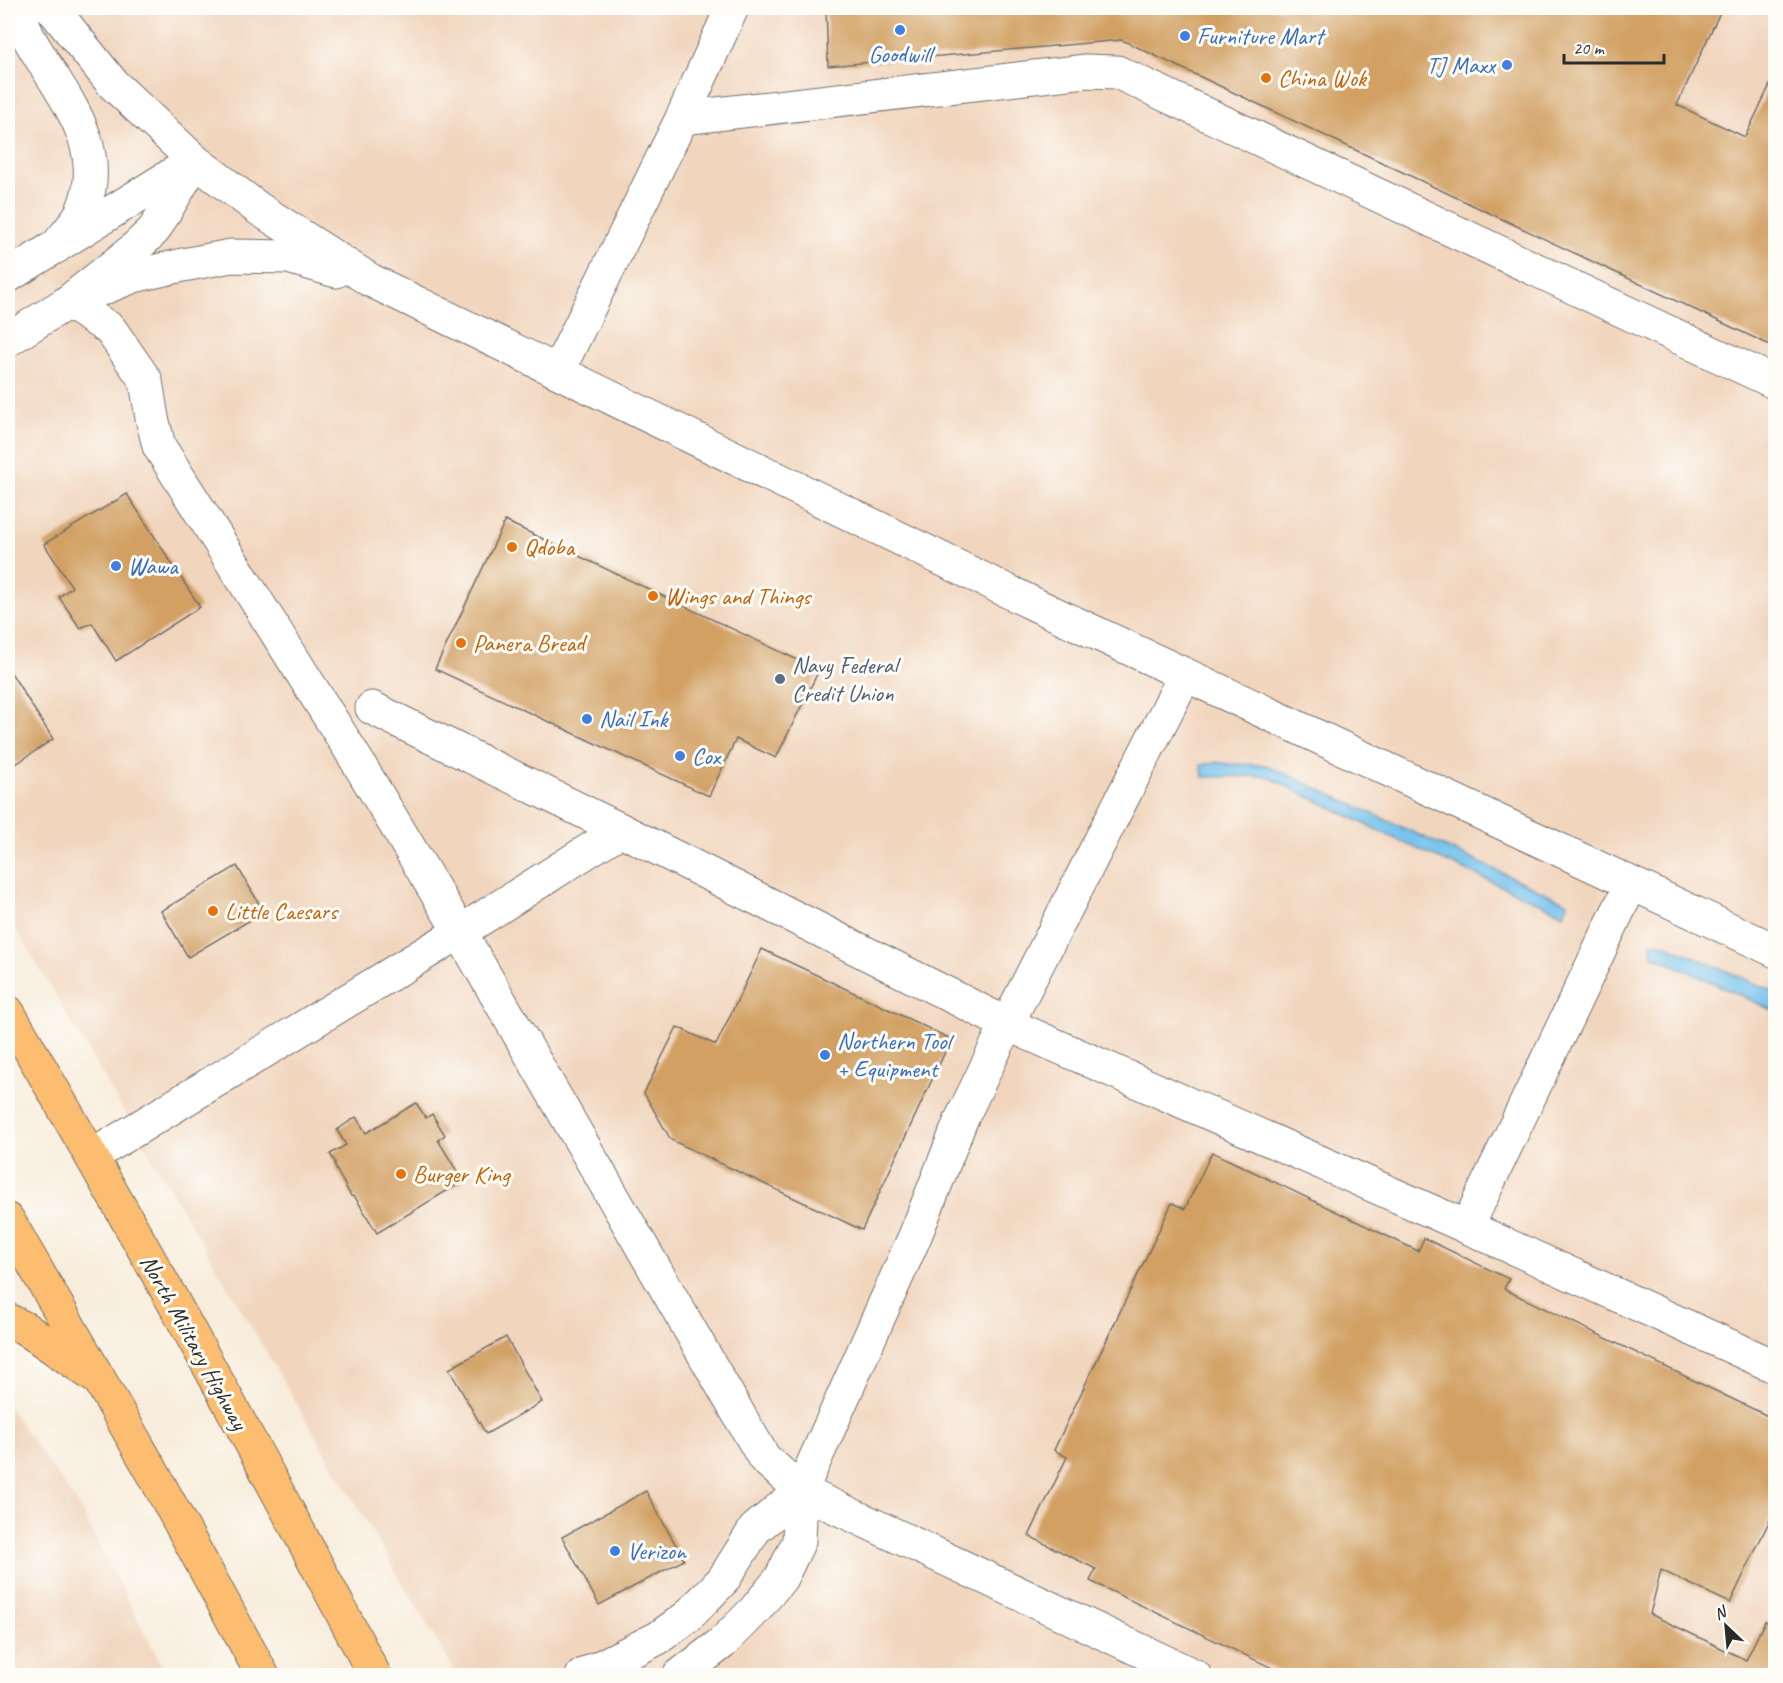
<svg xmlns="http://www.w3.org/2000/svg" width="1783" height="1683" font-family="Caveat,sans-serif">
	<style>
		.built { fill: #f1d5bd }
		.water { fill: #73c1ed; stroke: #4f768c; stroke-width: 1.5 }
		.building { fill: #d2a063 }
		.lines { fill: none; stroke-linecap: round; stroke-linejoin: round }
		.minor-casing { stroke: #736f69; stroke-width: 35 }
		.major-casing { stroke: #736f69; stroke-width: 35 }
		.minor { stroke: #fff; stroke-width: 33 }
		.major { stroke: #fcbd6f; stroke-width: 33 }
		.shop-dot { fill: #3f7fe0; stroke: #fdfcf7; stroke-width: 2 }
		.food-dot { fill: #e8710a; stroke: #fdfcf7; stroke-width: 2 }
		.service-dot { fill: #5c6f8a; stroke: #fdfcf7; stroke-width: 2 }
		.labels { text-anchor: middle; stroke-width: 6; stroke-linejoin: round; paint-order: stroke }
		.shop-label { font-size: 24px; fill: #366cbe; stroke: #fdfcf7; text-anchor: start }
		.food-label { font-size: 24px; fill: #c56008; stroke: #fdfcf7; text-anchor: start }
		.service-label { font-size: 24px; fill: #4e5e75; stroke: #fdfcf7; text-anchor: start }
		.street-label { font-size: 24px; fill: #2b2b2b; stroke: #fdfcf7 }
	</style>
	<rect width="100%" height="100%" fill="#fdfcf7"/>
	<filter id="ink" filterUnits="userSpaceOnUse"><feTurbulence type="fractalNoise" baseFrequency=".0167" numOctaves="2"/><feDisplacementMap in="SourceGraphic" scale="12" xChannelSelector="R" yChannelSelector="G"/><feConvolveMatrix kernelMatrix="1 2 1 2 8 2 1 2 1" color-interpolation-filters="sRGB"/></filter>
	<filter id="wash" filterUnits="userSpaceOnUse"><feTurbulence type="fractalNoise" baseFrequency=".008" numOctaves="4" result="noise"/><feDisplacementMap in="SourceGraphic" scale="24" xChannelSelector="R" yChannelSelector="G"/><feGaussianBlur stdDeviation="1.35" result="paint"/><feColorMatrix in="noise" values="0 0 0 0 0 0 0 0 0 0 0 0 0 0 0 0 0 1.4 0 .05"/><feComposite in="paint" operator="in"/></filter>
	<g filter="url(#wash)">
		<rect width="100%" height="100%" fill="#f8eddc"/>
		<g class="built">
			<path d="M8 8H1775V1675H457L8 915Z"/>
			<path d="M8 1406 77 1503 167 1675H8Z"/>
		</g>
		<g class="water">
			<path d="M1215 762 1229 764 1266 765 1568 903 1564 914 1402 842 1266 776 1203 777 1201 765Z"/>
			<path d="M1651 943H1662L1775 992V1011L1652 955Z"/>
		</g>
		<g id="blocks">
			<g class="building">
				<path d="M826 8H1722L1677 105 1745 137 1770 85 1776 87V348L1122 40 828 66Z"/>
				<path d="M127 494 200 607 116 661 92 623 80 628 59 597 72 587 44 544Z"/>
				<path d="M505 521 819 670 776 758 736 739 709 796 435 669Z"/>
				<path d="M8 668 53 739 16 764 8 751Z"/>
				<path d="M237 866 264 912 188 957 161 911Z"/>
				<path d="M762 949 951 1039 862 1230 671 1140 644 1093 677 1027 716 1045Z"/>
				<path d="M416 1103 426 1118 432 1114 445 1135 438 1140 463 1181 377 1233 355 1197 351 1196 335 1167V1162L330 1154 346 1145 337 1130 356 1117 366 1133Z"/>
				<path d="M1212 1152 1418 1251 1424 1238 1509 1279 1504 1289 1776 1420V1507L1730 1603 1661 1570 1650 1614 1746 1660 1765 1621 1776 1626V1676H1289L1090 1581 1096 1569 1029 1536 1067 1457 1054 1450 1172 1203 1185 1209Z"/>
				<path d="M506 1337 542 1402 486 1434 449 1369Z"/>
				<path d="M646 1491 684 1560 599 1605 562 1537Z"/>
			</g>
		</g>
	</g>
	<g filter="url(#ink)">
		<use href="#blocks" fill-opacity="0" stroke="#736f69" stroke-width="1.5"/>
		<g class="lines">
			<g class="minor-casing">
				<g id="minor">
					<path d="M19 8C22 17 24 29 29 38 58 91 110 144 83 209 77 223 65 235 56 247"/>
					<path d="M52 8 113 84 195 161 259 209 370 280 1034 604 1776 951"/>
					<path d="M682 118 1086 71 1117 72 1776 383"/>
					<path d="M8 276 191 163"/>
					<path d="M68 302 110 329 146 381 152 418 159 446 351 751 460 932 764 1458 801 1491 1195 1676"/>
					<path d="M68 302 134 276 183 265 231 256 288 257 336 271"/>
					<path d="M8 340 68 302 133 250 154 230 195 161"/>
					<path d="M558 371 682 118 732 8"/>
					<path d="M372 708 621 830 1007 1024 1467 1227 1776 1367"/>
					<path d="M92 1156 460 932 621 830"/>
					<path d="M1467 1227 1631 884"/>
					<path d="M582 1676 658 1638 687 1617 723 1580 755 1529 801 1491"/>
					<path d="M679 1676 722 1643 754 1611 781 1578 799 1541 801 1491 915 1236 961 1120 1007 1024 1185 675"/>
				</g>
			</g>
			<g class="major-casing">
				<g id="major">
					<path d="M8 1012C135 1230 258 1451 375 1676"/>
					<path d="M8 1220 153 1473 263 1676"/>
					<path d="M8 1320 26 1329 94 1376"/>
				</g>
			</g>
			<use href="#minor" class="minor"/>
			<use href="#major" class="major"/>
		</g>
	</g>
	<g class="shop-dot">
		<circle cx="900" cy="30" r="6"/>
		<circle cx="1185" cy="36" r="6"/>
		<circle cx="1507" cy="65" r="6"/>
		<circle cx="116" cy="566" r="6"/>
		<circle cx="587" cy="719" r="6"/>
		<circle cx="680" cy="756" r="6"/>
		<circle cx="825" cy="1055" r="6"/>
		<circle cx="615" cy="1551" r="6"/>
	</g>
	<g class="food-dot">
		<circle cx="1266" cy="78" r="6"/>
		<circle cx="512" cy="547" r="6"/>
		<circle cx="653" cy="596" r="6"/>
		<circle cx="461" cy="643" r="6"/>
		<circle cx="213" cy="911" r="6"/>
		<circle cx="401" cy="1174" r="6"/>
	</g>
	<circle class="service-dot" cx="780" cy="679" r="6"/>
	<g class="labels">
		<g class="shop-label">
			<text x="1197" y="44">Furniture Mart</text>
			<text x="900" y="62" text-anchor="middle">Goodwill</text>
			<text x="1495" y="73" text-anchor="end">TJ Maxx</text>
			<text x="128" y="574">Wawa</text>
			<text x="599" y="727">Nail Ink</text>
			<text x="692" y="764">Cox</text>
			<text x="837" y="1049">Northern Tool<tspan x="837" dy="28">+ Equipment</tspan></text>
			<text x="627" y="1559">Verizon</text>
		</g>
		<g class="food-label">
			<text x="1278" y="86">China Wok</text>
			<text x="524" y="555">Qdoba</text>
			<text x="665" y="604">Wings and Things</text>
			<text x="473" y="651">Panera Bread</text>
			<text x="225" y="919">Little Caesars</text>
			<text x="413" y="1182">Burger King</text>
		</g>
		<g class="service-label">
			<text x="792" y="673">Navy Federal<tspan x="792" dy="28">Credit Union</tspan></text>
		</g>
		<g class="street-label">
			<text transform="translate(194 1342) rotate(61)" y="8">North Military Highway</text>
		</g>
	</g>
	<rect width="1783" height="1683" fill="none" stroke="#fdfcf7" stroke-width="30"/>
	<g transform="translate(1726 1626) rotate(334)" stroke="#fdfcf7" stroke-width="4.5" paint-order="stroke">
	<path d="M0-4.5L10 22L0 15L-10 22Z" fill="#2b2b2b"/>
	<text y="-9" font-size="16" font-weight="bold" text-anchor="middle" fill="#2b2b2b">N</text>
	</g>
	<path d="M1564 54v9h100v-9" fill="none" stroke="#2b2b2b" stroke-width="3"/>
	<text x="1573" y="54" font-size="18" fill="#2b2b2b" stroke="#fdfcf7" stroke-width="4.5" paint-order="stroke">20 m</text>
</svg>
